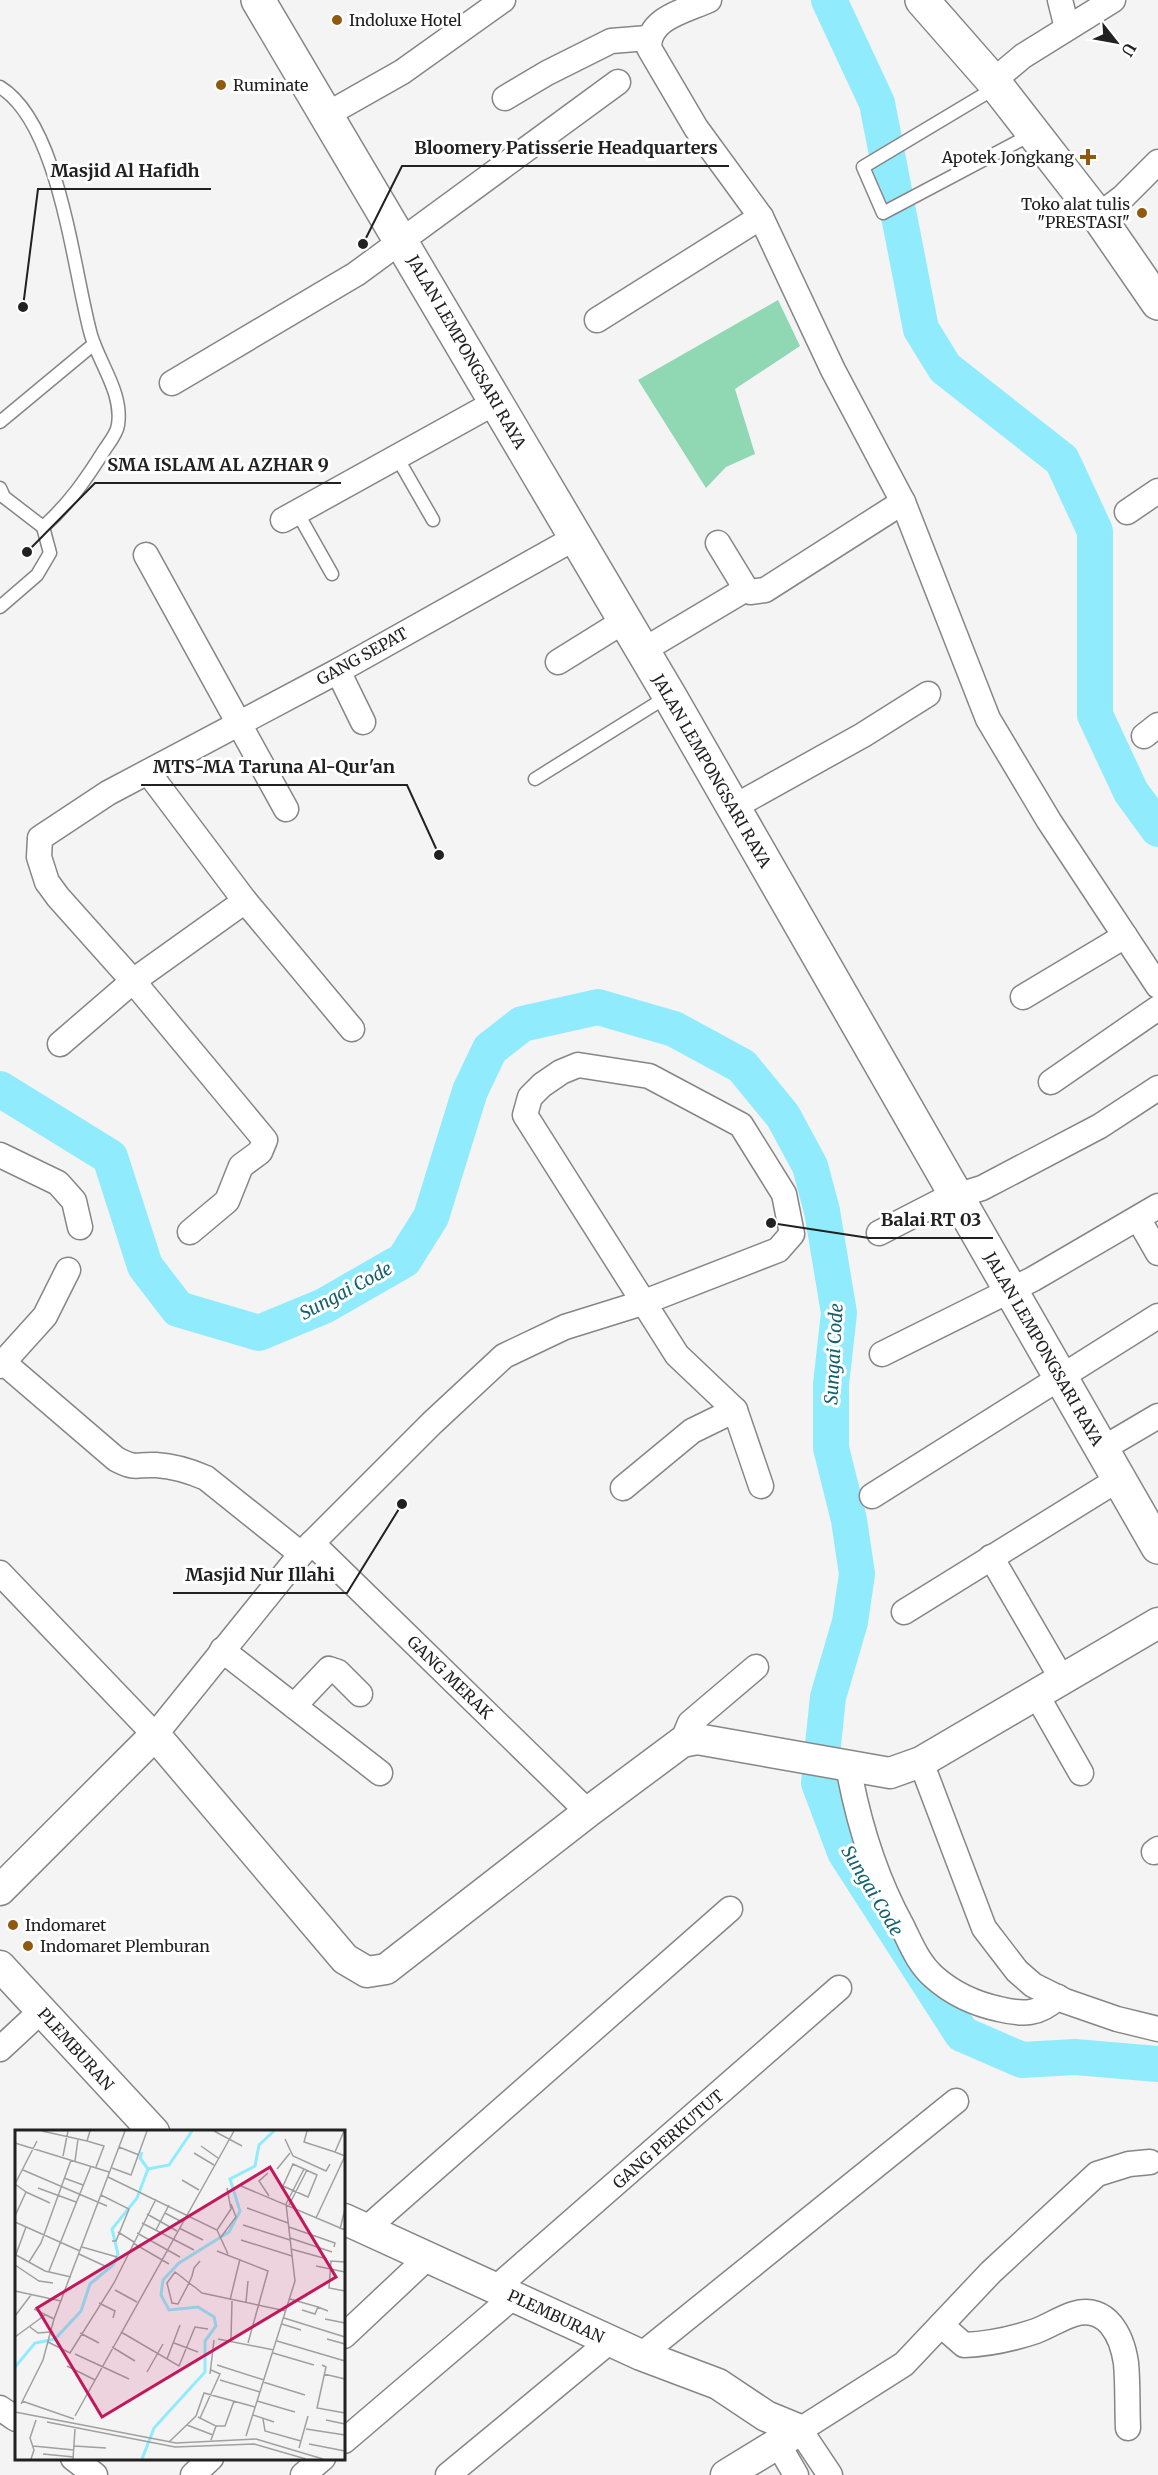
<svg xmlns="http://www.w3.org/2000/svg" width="1158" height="2475" font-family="Merriweather,serif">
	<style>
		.forest { fill: #8fd8b3 }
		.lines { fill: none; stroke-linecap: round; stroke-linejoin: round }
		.river { stroke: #90ecfc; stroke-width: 36 }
		.service-casing { stroke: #868687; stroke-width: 15 }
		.minor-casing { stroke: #868687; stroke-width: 27 }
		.tertiary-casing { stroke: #868687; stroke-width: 33 }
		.secondary-casing { stroke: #868687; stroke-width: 36 }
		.primary-casing { stroke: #868687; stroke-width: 36 }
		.service { stroke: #fff; stroke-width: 12 }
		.minor { stroke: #fff; stroke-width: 24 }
		.tertiary { stroke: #fff; stroke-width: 30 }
		.secondary { stroke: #fff; stroke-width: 33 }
		.primary { stroke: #fff; stroke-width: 33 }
		.poi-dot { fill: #905810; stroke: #fff; stroke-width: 2 }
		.labels { text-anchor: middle; stroke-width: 6; stroke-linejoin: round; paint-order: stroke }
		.poi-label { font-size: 16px; fill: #212121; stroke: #fff; text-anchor: start }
		.street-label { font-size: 16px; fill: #212121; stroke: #fff }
		.water-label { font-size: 18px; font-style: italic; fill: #13616c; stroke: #fff }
		.inset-river { fill: none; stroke: #90ecfc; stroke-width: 3 }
		.inset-road { fill: none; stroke: #a0a0a0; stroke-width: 1.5 }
		.view { fill: #c2185b; fill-opacity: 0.15; stroke: #c2185b; stroke-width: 3 }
		.inset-edge { fill: none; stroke: #212121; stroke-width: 3 }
		.leader { fill: none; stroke: #212121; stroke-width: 2 }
		.callout-dot { fill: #212121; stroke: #fff; stroke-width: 2 }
		.callout-label { font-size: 18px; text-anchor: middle; font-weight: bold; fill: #212121; stroke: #fff; stroke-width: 6; stroke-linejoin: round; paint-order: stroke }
	</style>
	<rect width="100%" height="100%" fill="#f4f4f5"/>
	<path class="forest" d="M778 300 800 346 735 389 755 454 726 467 706 488 638 380Z"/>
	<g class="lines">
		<g class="river">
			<path d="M829 0 877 103 921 329 945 368 1062 460 1095 531V715L1131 792 1158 829"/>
			<path d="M0 1089 110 1157 145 1266 178 1309 259 1333 324 1306 404 1260 431 1217 470 1091 490 1049 522 1024 598 1007 674 1029 742 1066 783 1116 810 1166 822 1211 839 1313 831 1384V1448L849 1520 857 1574 850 1622 828 1697 819 1783 845 1852 962 2034 1022 2060 1075 2057 1158 2064"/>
		</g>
		<g class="service-casing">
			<g id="service">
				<path d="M0 87C60 124 73 270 91 335 100 365 123 393 118 425 117 433 110 442 105 449 87 478 69 504 43 527"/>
				<path d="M995 88 863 167 883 213 1032 134"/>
				<path d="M0 422 94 344"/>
				<path d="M398 459 433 520"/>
				<path d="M0 488 4 497 43 527 50 553 37 575 0 607"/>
				<path d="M297 512 332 574"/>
				<path d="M535 779 668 696"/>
			</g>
		</g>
		<g class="minor-casing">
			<g id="minor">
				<path d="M709 0C685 11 648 18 649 48L696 128 761 217 833 370 903 502 988 719 1049 821 1158 986"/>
				<path d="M1060 0 1067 28"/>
				<path d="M993 81 1023 56 1113 0"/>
				<path d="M505 98 547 73 611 41 648 38"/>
				<path d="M326 115 402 72 503 0"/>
				<path d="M1098 216 1123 197 1158 162"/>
				<path d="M597 320 761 217"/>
				<path d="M172 383 356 274 618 82"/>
				<path d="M1127 512 1158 491"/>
				<path d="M283 520 496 402"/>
				<path d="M718 543 746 589 750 592 765 590 903 502"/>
				<path d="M146 555 286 809"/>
				<path d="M642 651 746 589"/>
				<path d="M558 662 624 621"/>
				<path d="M338 671 363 722"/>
				<path d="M1144 736 1158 725"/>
				<path d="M148 772 245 901 352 1029"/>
				<path d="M732 808 863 735 928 694"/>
				<path d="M1023 997 1125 936"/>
				<path d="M60 1044 133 981 245 901"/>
				<path d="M1051 1082 1158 1008"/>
				<path d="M0 1155 58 1183 74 1201 80 1227"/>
				<path d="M1139 1220 1158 1253"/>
				<path d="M190 1232 227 1201 241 1166 260 1152 265 1140 133 981 58 897 47 882 39 857 40 838 108 793 338 671 575 538"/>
				<path d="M879 1233 943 1200 982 1188 1100 1126 1158 1088"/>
				<path d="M882 1354 1033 1279 1158 1206"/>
				<path d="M3 1362 116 1459C137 1470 135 1464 156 1465 173 1466 190 1471 206 1478L301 1554"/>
				<path d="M0 1366 45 1316 68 1270"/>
				<path d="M1102 1449 1158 1416"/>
				<path d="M623 1488 692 1431 735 1410"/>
				<path d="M872 1496 1158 1316"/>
				<path d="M312 1543 588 1812"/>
				<path d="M991 1557 1062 1679"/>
				<path d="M0 1573 155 1735 301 1554 432 1423 504 1356 565 1327 642 1303 778 1250 792 1234 784 1194 741 1125 649 1076 578 1065 561 1072 542 1085 530 1097 525 1115 677 1355 735 1410 761 1486"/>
				<path d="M904 1612 1117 1480"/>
				<path d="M222 1650 380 1773"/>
				<path d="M1036 1694 1081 1773"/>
				<path d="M294 1706 329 1669 338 1672 360 1694"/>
				<path d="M682 1742 690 1723 756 1667"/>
				<path d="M921 1762 984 1928 1017 1971 1033 1985 1065 2001 1117 2019 1158 2029"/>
				<path d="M848 1766C858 1821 875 1877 902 1926 911 1944 918 1963 934 1977 952 1993 976 2004 999 2009 1023 2015 1039 2015 1058 1997"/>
				<path d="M1154 1852 1158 1849"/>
				<path d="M0 2049 41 2011"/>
				<path d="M366 2229 730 1909"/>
				<path d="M496 2288 839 1988"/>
				<path d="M941 2325 964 2345C989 2344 1012 2339 1036 2331 1049 2326 1061 2318 1074 2314 1107 2304 1122 2336 1126 2363 1128 2384 1127 2407 1128 2428"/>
				<path d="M344 2336 428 2257"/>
				<path d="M641 2355 956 2101"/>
				<path d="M0 2408 16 2419"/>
				<path d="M344 2441 514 2296"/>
				<path d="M778 2444 796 2475"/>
				<path d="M73 2458 95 2475"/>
				<path d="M193 2475 211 2458"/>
				<path d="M303 2475 323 2458"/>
				<path d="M448 2475 610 2341"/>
				<path d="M830 2475 800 2430 904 2364 991 2272 1097 2174 1129 2164 1150 2162"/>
			</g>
		</g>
		<g class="tertiary-casing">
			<g id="tertiary">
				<path d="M0 1890 155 1735 345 1959 367 1972 386 1969 588 1812 682 1742 697 1739 890 1773 921 1762 1158 1623"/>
				<path d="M0 1966 154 2132"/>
				<path d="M344 2219 641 2355 718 2384 766 2416 800 2430"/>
				<path d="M726 2475 800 2430"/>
			</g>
		</g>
		<g class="secondary-casing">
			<path id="secondary" d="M258 0 669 695 1158 1547"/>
		</g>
		<g class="primary-casing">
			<path id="primary" d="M922 0 993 81 1098 216 1158 303"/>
		</g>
		<use href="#service" class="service"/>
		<use href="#minor" class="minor"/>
		<use href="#tertiary" class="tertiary"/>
		<use href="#secondary" class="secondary"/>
		<use href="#primary" class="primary"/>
	</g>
	<g class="poi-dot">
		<circle cx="337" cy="20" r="6"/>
		<circle cx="221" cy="85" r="6"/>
		<path d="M1085 148h6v6h6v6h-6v6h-6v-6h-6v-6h6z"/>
		<circle cx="1142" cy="213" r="6"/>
		<circle cx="13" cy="1925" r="6"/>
		<circle cx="28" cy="1946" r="6"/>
	</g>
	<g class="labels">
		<g class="poi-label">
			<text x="349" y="26">Indoluxe Hotel</text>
			<text x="233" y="91">Ruminate</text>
			<text x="1074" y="163" text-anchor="end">Apotek Jongkang</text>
			<text x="1130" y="210" text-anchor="end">Toko alat tulis<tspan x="1130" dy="18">"PRESTASI"</tspan></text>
			<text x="25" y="1931">Indomaret</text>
			<text x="40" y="1952">Indomaret Plemburan</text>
		</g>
		<g class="street-label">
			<text transform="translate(467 352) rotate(60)" y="6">JALAN LEMPONGSARI RAYA</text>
			<text transform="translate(362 656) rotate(-29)" y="6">GANG SEPAT</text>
			<text transform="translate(712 771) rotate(60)" y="6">JALAN LEMPONGSARI RAYA</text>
			<text transform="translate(1044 1349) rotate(60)" y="6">JALAN LEMPONGSARI RAYA</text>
			<text transform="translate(450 1677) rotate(44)" y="6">GANG MERAK</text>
			<text transform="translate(76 2049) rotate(48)" y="6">PLEMBURAN</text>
			<text transform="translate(668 2139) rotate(-41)" y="6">GANG PERKUTUT</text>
			<text transform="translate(556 2316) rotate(25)" y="6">PLEMBURAN</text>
		</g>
		<g class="water-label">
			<text transform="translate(346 1291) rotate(-28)" y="6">Sungai Code</text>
			<text transform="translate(834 1354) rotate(-87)" y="6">Sungai Code</text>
			<text transform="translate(872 1891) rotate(59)" y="6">Sungai Code</text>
		</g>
	</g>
	<g transform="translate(15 2130)">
		<rect width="330" height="330" fill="#f4f4f5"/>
		<path class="inset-river" d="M133 39 154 35 177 1M0 237 20 213 40 209 66 181 75 154 98 135 103 124 97 99 122 68 133 39 125 28 127 22M127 329 139 298 190 242V211L201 196 199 187 183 177 154 180 146 165 148 150 164 133 214 102 225 81 215 49 240 36 244 15 259 1"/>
		<path class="inset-road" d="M27 1 72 11M75 1 72 11 89 16 81 37M199 1 227 16M292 1 289 12 320 22M329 1 320 22 330 26M270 9 278 26 311 41 315 34M0 13 94 42M186 16 203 28M104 17 124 25M179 23 199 35M48 26 53 1M60 31 63 9M278 34 302 45 293 67 268 56ZM97 38 116 45 132 1M262 39 275 23M8 40 92 76M253 43 244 51 254 66M93 47 202 100 213 124M49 48 68 55M167 50 184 60M226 56 330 100M23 58 61 72M11 62 35 73M86 65 114 79 101 111H97M271 74 289 39M274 75 292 40M232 78 273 93M150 83 167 92M132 84 162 101M0 86 11 62 0 54 22 11M301 88 330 26M0 92 65 121M127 93 179 120M228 95 275 110M274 97 320 113 319 117M164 98 188 110M325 99 330 79M141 100 154 75M202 100 216 79 212 58M103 102 119 112M122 103 165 127M206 107 221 87 216 74M275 108 317 122M226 110 277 126M118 113 154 134M67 117 102 127M276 119 312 129M202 121 253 141 233 213M64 124 92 137M1 125 30 141 56 147M0 127 11 97M185 131 179 138 177 146 174 153 163 174 157 173 152 153 160 142 168 148 174 153 181 158 187 163 271 181M14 132 26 113 56 30M330 132 316 131 314 158 330 161M0 135 24 151 38 153M301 136 330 142M34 141 76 36M100 160 122 172M0 161 46 171M275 169 303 177M215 170 225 129M231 172 233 151M84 173 100 181 98 188M19 179 39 189M287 180 300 184 303 177 313 181M0 186 16 165M269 188 330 207M310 189 330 193M267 194 286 200M15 197 23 203 35 202M106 202 164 236 180 197 193 199M65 203 84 213M0 207 30 185M203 209 259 220M216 209 217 171M312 209 330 214M262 211 330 231M33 212 55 223 99 153 141 69M159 213 183 222M97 217 120 231M258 223 299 235M60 224 114 249M152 229 165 195M202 235 249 250M307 235 311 237 302 278 330 283M52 236 80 250M132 242 148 214M195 244 199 210M309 244 330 249M205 250 245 262M248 252 290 265M7 271 59 289M242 271 280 282M6 274 28 230 39 189 110 1M0 282 161 313 241 309 308 329M238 285 259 292M60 286 219 1M183 287 201 296 196 310M185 288 205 244 196 240M248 289 250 301 286 311M311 290 330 294M32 292 160 317 239 314 291 329M172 295 198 305M201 296H210L219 271M291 299 330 305M231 306 280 151 271 74M154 312 181 286 189 263 240 277M294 314 330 321M18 316 59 320M59 316 91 318M284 318 293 286M28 324 59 327M16 329 19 320 15 308 21 290M58 329 60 299"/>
		<path class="view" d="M255 37 321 147 87 287 22 178Z"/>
		<rect width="330" height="330" class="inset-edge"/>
	</g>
	<path class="leader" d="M363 244L402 166H729M23 307L38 189H211M27 552L95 483H341M439 855L407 785H141M771 1223L869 1238H993M402 1504L347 1593H173"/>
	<g class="callout-dot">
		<circle cx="363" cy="244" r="6"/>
		<circle cx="23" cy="307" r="6"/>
		<circle cx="27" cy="552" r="6"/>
		<circle cx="439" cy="855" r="6"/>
		<circle cx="771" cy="1223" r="6"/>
		<circle cx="402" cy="1504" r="6"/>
	</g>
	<g class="callout-label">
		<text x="566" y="154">Bloomery Patisserie Headquarters</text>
		<text x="125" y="177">Masjid Al Hafidh</text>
		<text x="218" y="471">SMA ISLAM AL AZHAR 9</text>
		<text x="274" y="773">MTS-MA Taruna Al-Qur'an</text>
		<text x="931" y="1226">Balai RT 03</text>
		<text x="260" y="1581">Masjid Nur Illahi</text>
	</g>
	<g transform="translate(1116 42) rotate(121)" stroke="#ffffff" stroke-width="4.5" paint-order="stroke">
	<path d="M0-4.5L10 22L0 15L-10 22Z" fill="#212121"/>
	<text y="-9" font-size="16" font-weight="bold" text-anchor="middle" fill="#212121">U</text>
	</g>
</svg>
